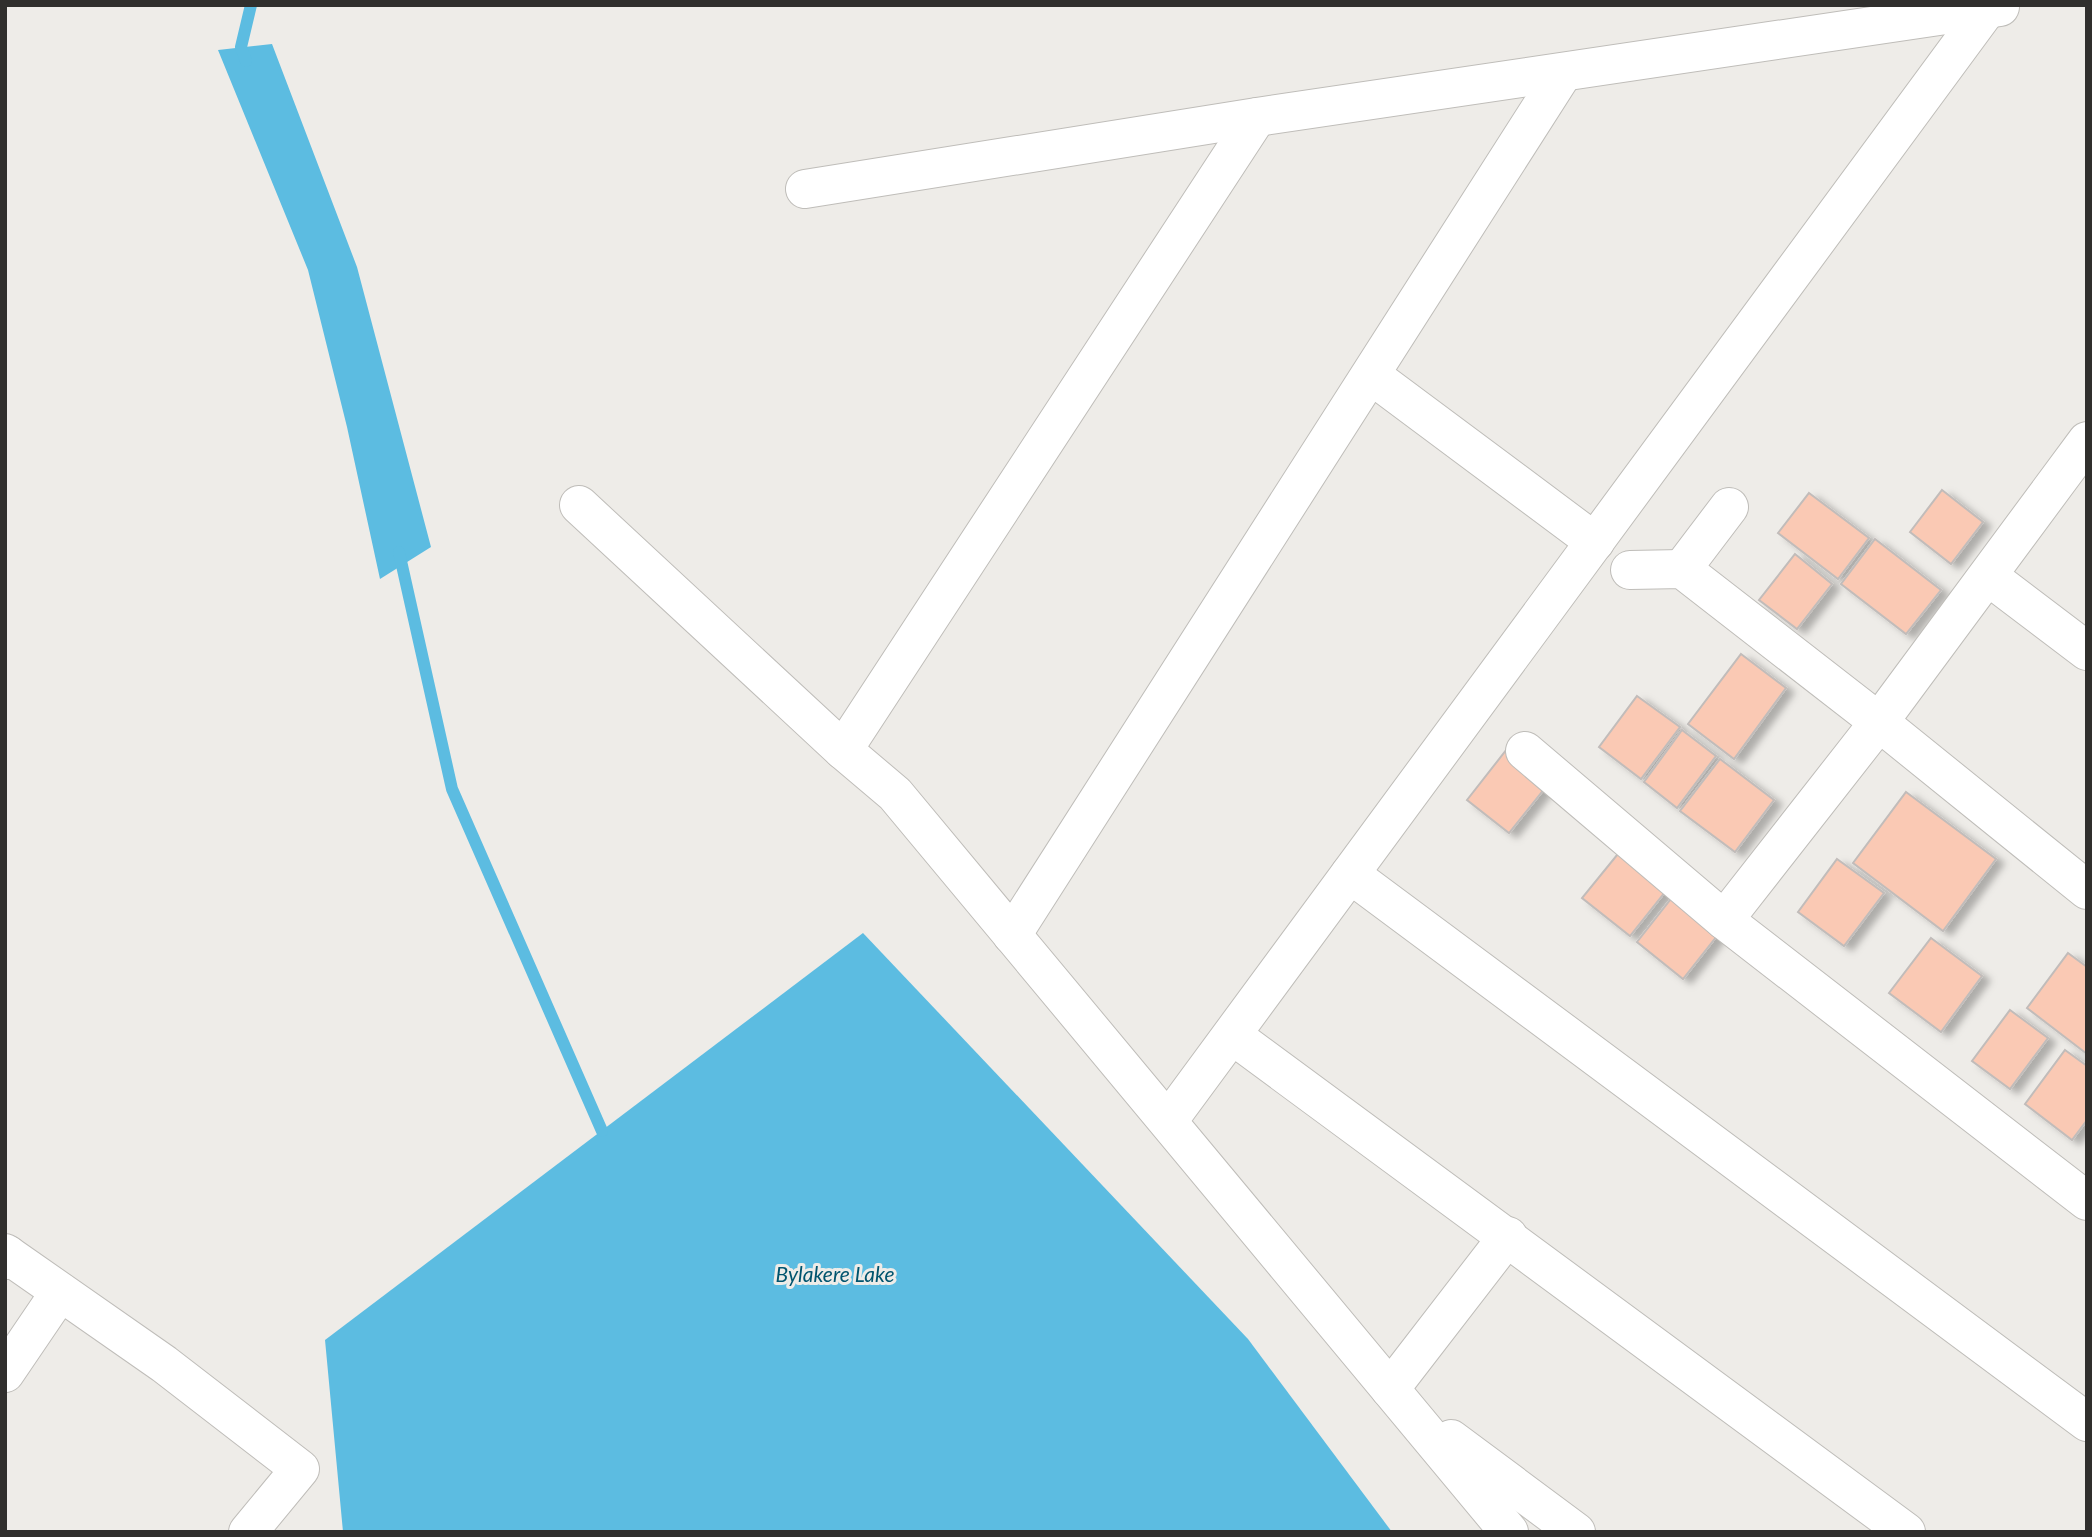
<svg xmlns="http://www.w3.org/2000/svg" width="2092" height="1537" font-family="Lato,sans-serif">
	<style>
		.water { fill: #5cbce1 }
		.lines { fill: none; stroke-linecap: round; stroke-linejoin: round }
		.stream { stroke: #5cbce1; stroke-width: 12 }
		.building { fill: #fac9b4; stroke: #c1bcba; stroke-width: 2; filter: url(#shadow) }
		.minor-casing { stroke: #bfbdb9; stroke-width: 40 }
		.major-casing { stroke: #bfbdb9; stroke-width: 40 }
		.minor { stroke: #fff; stroke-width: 38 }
		.major { stroke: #fff; stroke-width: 38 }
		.labels { text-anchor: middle; stroke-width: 6; stroke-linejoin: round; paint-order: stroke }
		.water-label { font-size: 21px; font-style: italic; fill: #00546e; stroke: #eeece8 }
	</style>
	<defs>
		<filter id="shadow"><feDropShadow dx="8" dy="4.5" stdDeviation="3.5" flood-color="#0004"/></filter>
	</defs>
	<rect width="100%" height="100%" fill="#eeece8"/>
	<g class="water">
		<path d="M272 44 357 267 431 547 380 579 347 427 308 270 218 50Z"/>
		<path d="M863 933 1248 1339 1392 1532H343L325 1340Z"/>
	</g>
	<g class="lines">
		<g class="stream">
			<path d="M246 61 241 47 251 5"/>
			<path d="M399 552 452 789 602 1131"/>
		</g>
	</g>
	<g class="building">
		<path d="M1942 490 1983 522 1951 564 1910 532Z"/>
		<path d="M1809 493 1869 538 1838 579 1778 533Z"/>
		<path d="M1875 539 1941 590 1906 634 1841 584Z"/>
		<path d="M1795 554 1832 584 1797 629 1759 600Z"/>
		<path d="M1741 654 1786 688 1734 759 1688 724Z"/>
		<path d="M1637 696 1680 727 1641 779 1599 747Z"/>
		<path d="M1682 730 1716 756 1677 808 1644 782Z"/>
		<path d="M1507 749 1549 783 1509 833 1467 800Z"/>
		<path d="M1720 759 1774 800 1735 852 1680 811Z"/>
		<path d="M1906 792 1996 859 1943 931 1853 863Z"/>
		<path d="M1626 844 1673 882 1630 936 1582 898Z"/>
		<path d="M1837 859 1884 893 1844 946 1798 912Z"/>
		<path d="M1678 890 1724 927 1683 979 1637 942Z"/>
		<path d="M1931 938 1982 976 1941 1032 1889 993Z"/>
		<path d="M2068 953 2087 967V1054L2027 1008Z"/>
		<path d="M2010 1010 2048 1038 2010 1089 1972 1061Z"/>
		<path d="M2065 1050 2087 1066V1120L2072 1140 2025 1104Z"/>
	</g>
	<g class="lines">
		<g class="minor-casing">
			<g id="minor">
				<path d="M805 189 1257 117 2000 7"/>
				<path d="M1371 375 1595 542"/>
				<path d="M579 505 843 750 895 794 1509 1532"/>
				<path d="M1682 569 1729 507"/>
				<path d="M1630 570 1682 569 1879 722 2087 890"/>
				<path d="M1988 576 2087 651"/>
				<path d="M843 750 1257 117"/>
				<path d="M1525 751 1724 920 2087 1201"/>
				<path d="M1350 874 2087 1422"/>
				<path d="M1724 920 1879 722 2087 441"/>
				<path d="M1012 935 1563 73"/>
				<path d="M1232 1035 1906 1532"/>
				<path d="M1168 1121 1987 9"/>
				<path d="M5 1253 164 1364 300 1469 248 1532"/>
				<path d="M1390 1389 1508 1236"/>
				<path d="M1451 1439 1576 1532"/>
			</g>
		</g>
		<g class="major-casing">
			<g id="major">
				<path d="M5 1260 8 1255"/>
				<path d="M5 1373 60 1292"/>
			</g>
		</g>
		<use href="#minor" class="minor"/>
		<use href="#major" class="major"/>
	</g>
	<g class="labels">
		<g class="water-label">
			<text x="835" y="1282">Bylakere Lake</text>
		</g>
	</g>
	<rect width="2092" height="1537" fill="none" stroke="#302f2d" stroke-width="14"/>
</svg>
